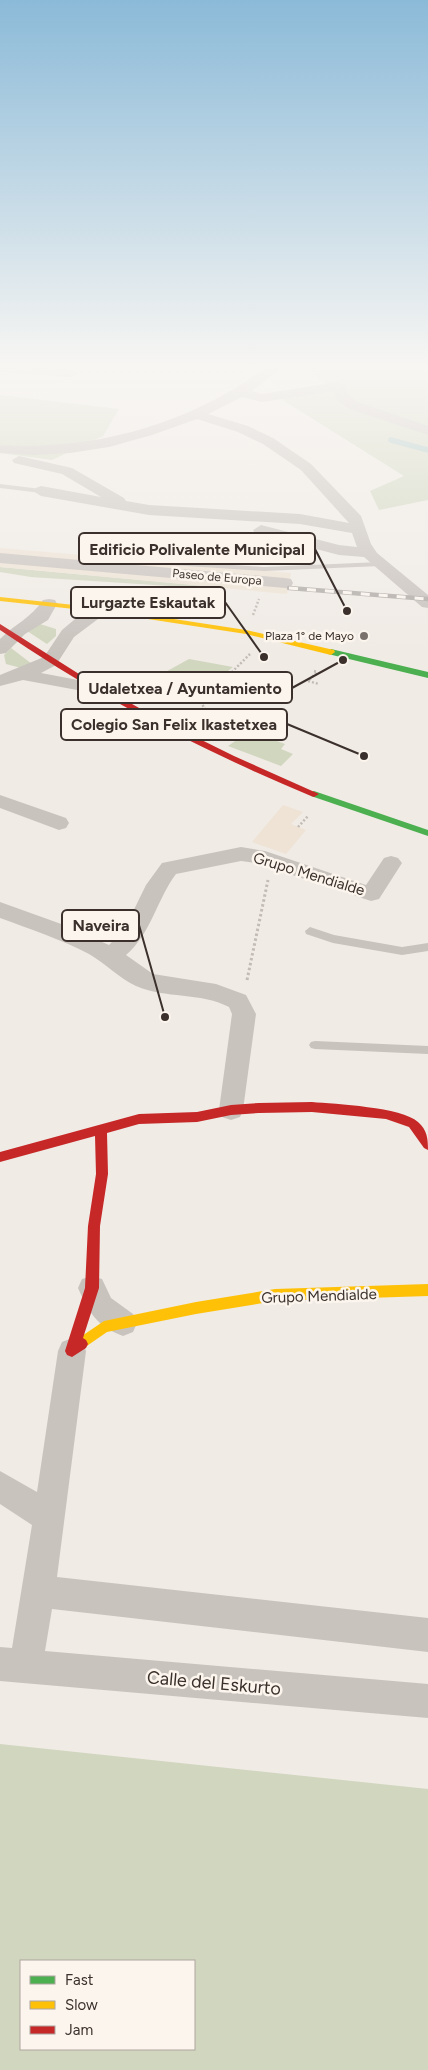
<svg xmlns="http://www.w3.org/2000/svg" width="428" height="2070" font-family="Figtree,sans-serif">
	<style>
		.green { fill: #d1d6bf; fill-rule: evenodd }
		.plaza { fill: #eee3d5 }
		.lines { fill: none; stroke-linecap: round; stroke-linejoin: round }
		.stream { stroke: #a1c2c1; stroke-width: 5.5 }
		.path-far1 { stroke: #c2bbb6; stroke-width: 2.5; stroke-dasharray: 2 2; stroke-linecap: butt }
		.path { stroke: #c2bbb6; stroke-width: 3; stroke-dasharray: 2.5 2.5; stroke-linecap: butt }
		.lane { fill: #c9c3be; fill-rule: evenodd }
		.street { fill: #c9c3be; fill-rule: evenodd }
		.fast { fill: #4caf50; fill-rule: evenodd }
		.slow { fill: #ffc107; fill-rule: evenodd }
		.jam { fill: #c62828; fill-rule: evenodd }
		.rail-casing { stroke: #b1aca8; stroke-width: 4.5 }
		.rail { stroke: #fbf5ee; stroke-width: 3; stroke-dasharray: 9; stroke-linecap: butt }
		.poi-dot { fill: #7a716c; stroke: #fbf5ee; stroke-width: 2 }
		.labels { text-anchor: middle; stroke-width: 5; stroke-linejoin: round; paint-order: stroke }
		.far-street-label { font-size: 12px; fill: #3b302b; stroke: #fbf5ee }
		.far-poi-label { font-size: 12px; fill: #3b302b; stroke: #fbf5ee; text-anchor: end }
		.street-label { font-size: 15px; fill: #3b302b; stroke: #fbf5ee }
		.near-street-label { font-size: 18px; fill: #3b302b; stroke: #fbf5ee }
		.leader { fill: none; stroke: #3b302b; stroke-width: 2 }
		.callout-dot { fill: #3b302b; stroke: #fbf5ee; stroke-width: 2 }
		.callout { fill: #fbf5ee; stroke: #3b302b; stroke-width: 2 }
		.callout-label { font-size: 16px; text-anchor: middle; font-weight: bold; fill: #3b302b }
	</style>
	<rect width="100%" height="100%" fill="#f0ebe5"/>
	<g class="green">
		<path d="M316 364H428V500L379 510 370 491 404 476 281 399 330 388 311 371Z"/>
		<path d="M0 395 119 409 103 436 52 460 0 453Z"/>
		<path d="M0 567 217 587 216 589 31 577 0 572Z"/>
		<path d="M40 624 56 629V636L47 644 24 629Z"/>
		<path d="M11 648 32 664 21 668 6 664 4 655Z"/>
		<path d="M189 659 233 667 203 691 189 693 199 688 209 678 178 676 168 679 160 675Z"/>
		<path d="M244 735 258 741 263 736 285 744 281 749 293 754 281 766 228 746Z"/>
		<path d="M0 1744 428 1789V2070H0ZM21 1961H194V2049H21Z"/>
	</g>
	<g class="plaza">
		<path d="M0 548 291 573 287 594 0 567Z"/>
		<path d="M283 805 303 812 291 824 306 830 286 854 252 842Z"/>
	</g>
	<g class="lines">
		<path class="stream" d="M391 440 428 450"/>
		<g class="path-far1">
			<path d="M253 615 259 599"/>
			<path d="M314 671 317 672 308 681 319 684"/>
			<path d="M234 736 239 732 216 724 201 703 250 654"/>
			<path d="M298 827 308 816"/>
		</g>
		<path class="path" d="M247 980 268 880"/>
		<g class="lane">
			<path d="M0 484 41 489 45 491 41 493 0 488Z"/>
			<path d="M92 556 264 567 380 562 384 564 380 566 264 571 95 560 91 558Z"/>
			<path d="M310 927 334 935 402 947 428 943V951L402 955 333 943 306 934 305 931Z"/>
			<path d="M315 1041 428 1046V1054L315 1049 311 1048 309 1045 311 1042Z"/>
		</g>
		<g class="street">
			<path d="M0 364 71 369 78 373 71 377 0 372Z"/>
			<path d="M271 364H286L252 391 262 394 337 382 345 385 348 395 357 402 428 426V435L347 408 337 400 334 391 262 402 242 397 208 414 248 426 273 438 311 464 361 516 371 544 377 553 428 595V608L422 607 364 557 339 555 255 533 253 530 261 525 339 545 357 547 352 533 300 524 149 515 41 496 33 491 36 488 41 486 101 497 62 474 14 463 12 460 19 456 72 468 124 498 126 501 149 505 300 514 349 523 301 470 263 444 238 432 197 419 152 435 109 447 70 453 34 455 0 453V445C97 451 193 423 271 364Z"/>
			<path d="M0 553 285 578 291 579 293 583 291 587 285 588 0 563Z"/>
			<path d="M49 599 55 600 57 604 48 620 25 634 6 653 0 654V639C15 624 31 618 43 600Z"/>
			<path d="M102 605 108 606 110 610 74 637 56 665 41 673 94 683 97 687 94 691 88 692 23 680 0 686V675L44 657 62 630 81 614Z"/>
			<path d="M0 795 66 818 69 823 66 828 59 830 0 808Z"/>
			<path d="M241 847 265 851 366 885 384 858 391 856 398 858 402 863 379 899 371 901 256 863 241 861 176 874C157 899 151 934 126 955L153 974 216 984 246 995 256 1014 243 1110 240 1117 231 1120 222 1117 219 1110 232 1014 229 1007C200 992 166 999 136 986 119 978 105 963 89 954 60 939 30 929 0 918V902L64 925 109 945 125 928 146 885 162 863Z"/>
			<path d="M92 1276 102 1279 111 1298 133 1314 137 1323 133 1332 123 1336C96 1326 89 1312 78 1288L82 1279Z"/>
			<path d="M72 1338 82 1342 86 1351 57 1577 428 1618V1652L52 1609 45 1651 428 1684V1718L0 1681V1647L12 1648 32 1525 0 1504V1471L37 1492 58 1351 62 1342Z"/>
		</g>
		<g class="fast">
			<path d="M331 649 428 672V678L328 654 327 652Z"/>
			<path d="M314 791 428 830V836L311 796V792Z"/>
		</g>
		<g class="slow">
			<path d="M0 597 102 608 246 630 334 650 335 652 331 655 246 634 102 612 0 601Z"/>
			<path d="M428 1284V1296L275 1301 196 1314 107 1332 81 1350 76 1348 74 1344 76 1340 104 1321 196 1302 275 1289Z"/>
		</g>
		<g class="jam">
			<path d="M0 624 79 674 155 717 234 756 319 794 314 797 311 796C201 750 98 697 0 630Z"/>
			<path d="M312 1102C335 1104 402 1107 418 1122 427 1130 428 1138 428 1150L424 1148 409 1127 386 1119 312 1112 259 1113 231 1115 197 1122 139 1124 107 1133 108 1174 100 1226 99 1288 83 1338 86 1340 88 1344 86 1348 72 1357 67 1355 65 1351 85 1288 88 1226 96 1174 95 1136 0 1162V1152L139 1114 197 1112 231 1105 259 1103Z"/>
		</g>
		<g class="rail-casing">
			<path id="rail" d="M289 588 428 599"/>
		</g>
		<use href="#rail" class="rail"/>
	</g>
	<linearGradient id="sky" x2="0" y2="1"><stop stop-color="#8bbad8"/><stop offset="0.56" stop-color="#f8f6f3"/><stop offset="1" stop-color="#f8f6f3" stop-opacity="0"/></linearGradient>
	<rect width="428" height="654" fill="url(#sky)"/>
	<circle class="poi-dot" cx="364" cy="636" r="5"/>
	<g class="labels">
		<g class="far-street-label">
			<text transform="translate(217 577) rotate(5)" y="4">Paseo de Europa</text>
		</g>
		<g class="far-poi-label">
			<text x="354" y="640">Plaza 1° de Mayo</text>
		</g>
		<g class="street-label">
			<text transform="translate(309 874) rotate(17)" y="5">Grupo Mendialde</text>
			<text transform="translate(319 1296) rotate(-2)" y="5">Grupo Mendialde</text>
		</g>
		<g class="near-street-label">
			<text transform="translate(214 1683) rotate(5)" y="6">Calle del Eskurto</text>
		</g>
	</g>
	<path class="leader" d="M347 611L315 549M264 657L225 602M343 660L292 688M364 756L287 724M165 1017L139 925"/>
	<g class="callout-dot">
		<circle cx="347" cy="611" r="5"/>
		<circle cx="264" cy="657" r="5"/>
		<circle cx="343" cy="660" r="5"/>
		<circle cx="364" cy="756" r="5"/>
		<circle cx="165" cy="1017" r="5"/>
	</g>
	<g class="callout">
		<rect x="79" y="533" width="236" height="31" rx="5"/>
		<rect x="71" y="587" width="154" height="31" rx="5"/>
		<rect x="78" y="672" width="214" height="31" rx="5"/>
		<rect x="61" y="709" width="226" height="31" rx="5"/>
		<rect x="62" y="910" width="77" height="31" rx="5"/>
	</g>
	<g class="callout-label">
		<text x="197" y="555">Edificio Polivalente Municipal</text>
		<text x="148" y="608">Lurgazte Eskautak</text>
		<text x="185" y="694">Udaletxea / Ayuntamiento</text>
		<text x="174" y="730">Colegio San Felix Ikastetxea</text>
		<text x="101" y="931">Naveira</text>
	</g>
	<rect x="20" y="1960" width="175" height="90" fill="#fbf5ee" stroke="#aea6a0"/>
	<rect x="30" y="1976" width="25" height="8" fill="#4caf50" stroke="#aea6a0"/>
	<text x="65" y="1985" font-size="15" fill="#3b302b">Fast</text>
	<rect x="30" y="2001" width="25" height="8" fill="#ffc107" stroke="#aea6a0"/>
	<text x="65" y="2010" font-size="15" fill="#3b302b">Slow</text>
	<rect x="30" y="2026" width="25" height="8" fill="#c62828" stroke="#aea6a0"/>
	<text x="65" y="2035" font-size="15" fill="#3b302b">Jam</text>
</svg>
